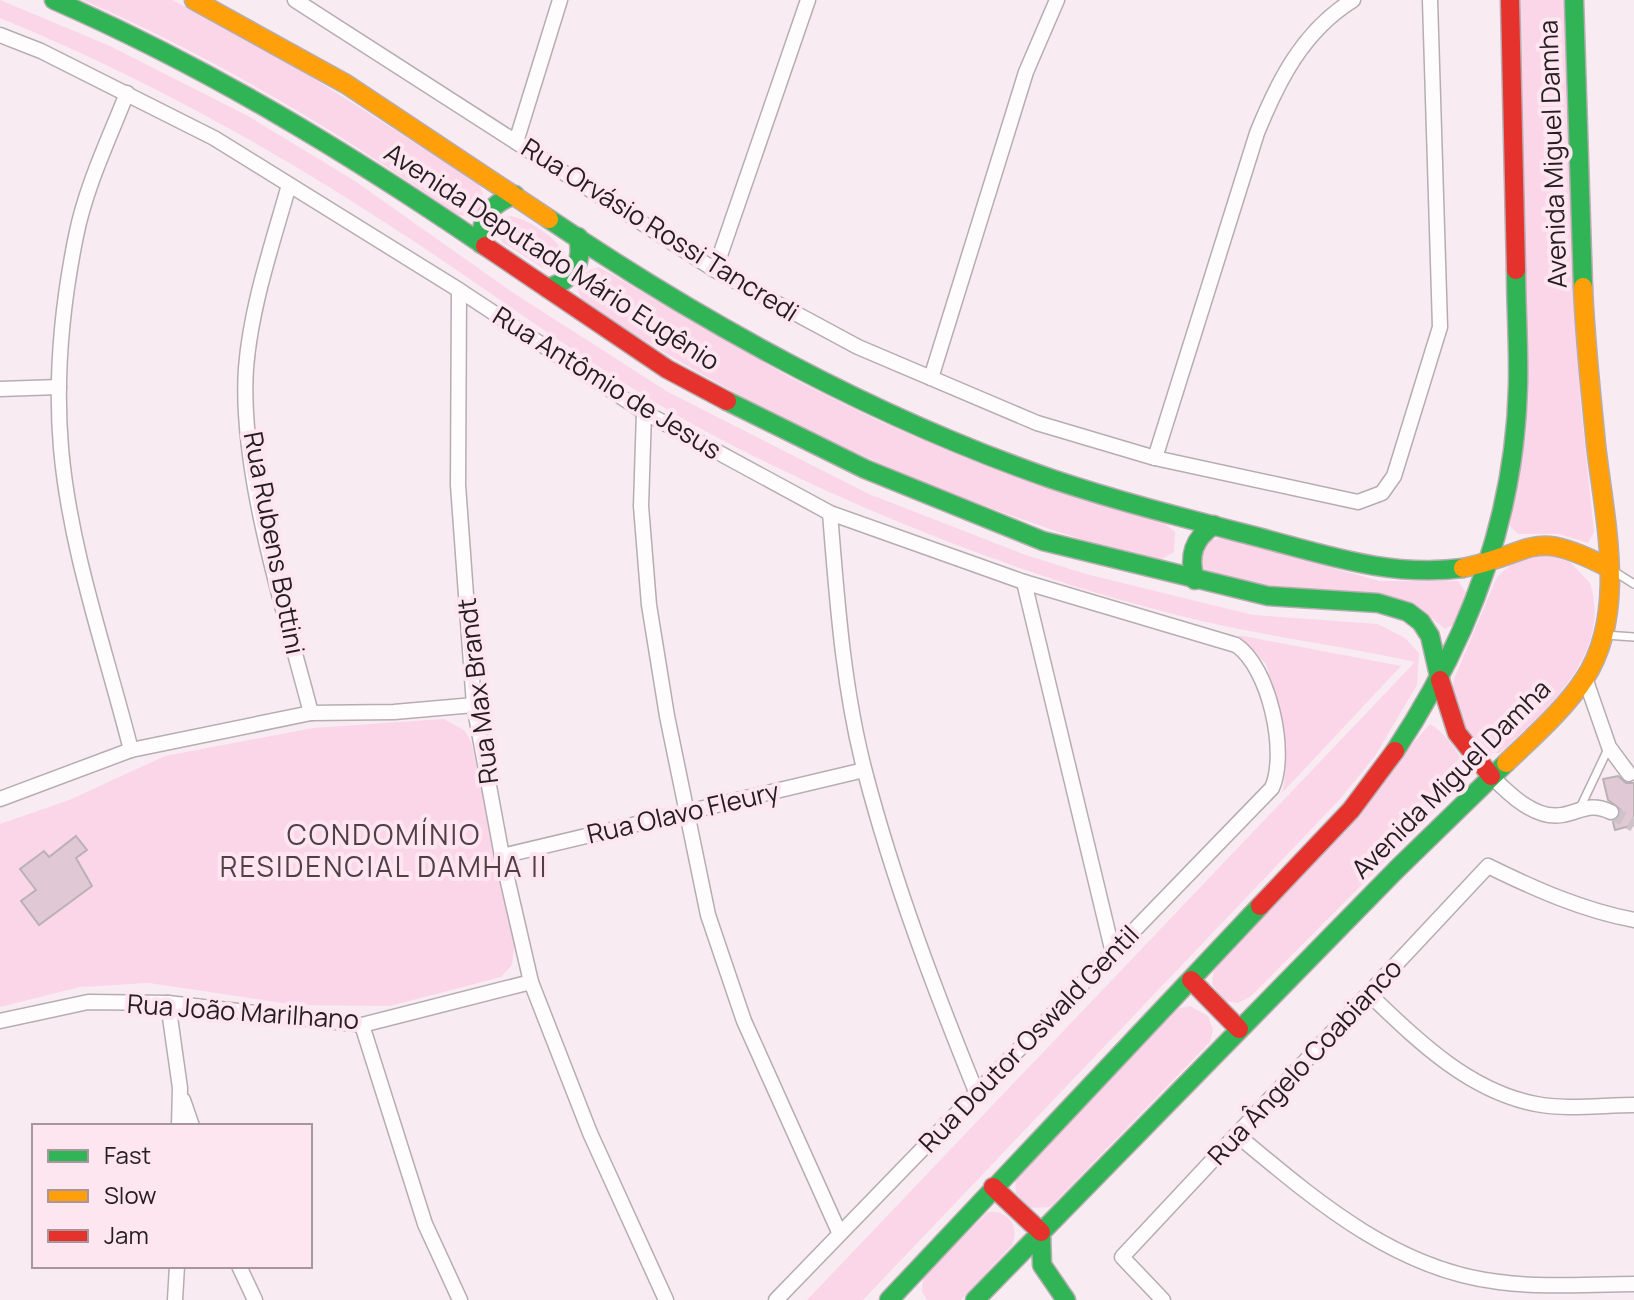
<svg xmlns="http://www.w3.org/2000/svg" width="1634" height="1300" font-family="Manrope,sans-serif">
	<style>
		.green { fill: #fbd6e8 }
		.building { fill: #e0c9d4; stroke: #bab1b5; stroke-width: 2 }
		.lines { fill: none; stroke-linecap: round; stroke-linejoin: round }
		.street-tunnel { stroke: #cec3c8; stroke-width: 14; stroke-dasharray: 14 7; stroke-linecap: butt }
		.lane-casing { stroke: #b6adb1; stroke-width: 10 }
		.street-casing { stroke: #b6adb1; stroke-width: 17 }
		.fast-casing { stroke: #b6adb1; stroke-width: 21 }
		.slow-casing { stroke: #b6adb1; stroke-width: 21 }
		.jam-casing { stroke: #b6adb1; stroke-width: 21 }
		.lane { stroke: #fefcfd; stroke-width: 7 }
		.street { stroke: #fefcfd; stroke-width: 14 }
		.fast { stroke: #30b455; stroke-width: 18 }
		.slow { stroke: #ff9f0a; stroke-width: 18 }
		.jam { stroke: #e5322d; stroke-width: 18 }
		.labels { text-anchor: middle; stroke-width: 8; stroke-linejoin: round; paint-order: stroke }
		.street-label { font-size: 26px; fill: #251d21; stroke: #fee6f1 }
		.neighbourhood-label { font-size: 28px; letter-spacing: 2px; fill: #513e47; stroke: #fee6f1 }
	</style>
	<rect width="100%" height="100%" fill="#f8ecf2"/>
	<g class="green">
		<path d="M0 0 110 46 248 116 355 181 512 292 668 392 869 494 1023 554 1086 574 1253 615 1378 624 1405 638 1419 653 1417 685 1375 756 1341 798 863 1300H807L1415 662C1353 648 1291 640 1229 627 1057 590 876 520 720 439 610 381 512 306 409 238 279 152 144 77 0 18Z"/>
		<path d="M83 0H172L266 48 478 183C491 201 480 219 458 215 339 132 216 58 83 0Z"/>
		<path d="M1518 0H1566L1580 397 1594 532 1588 543 1559 534H1518L1510 526Z"/>
		<path d="M509 216C525 217 558 238 564 254L560 265 543 268 502 242 497 227Z"/>
		<path d="M599 267 791 378 881 422 966 458 1164 523 1175 532 1174 552 1156 562C944 501 773 424 587 305 571 290 577 271 599 267Z"/>
		<path d="M1222 538 1380 581H1458L1467 594 1455 624 1445 629 1412 602 1378 594 1271 588 1206 572 1200 567 1199 553 1207 541Z"/>
		<path d="M1548 555 1570 562 1590 583C1613 654 1545 711 1500 753H1482C1463 731 1448 709 1454 679L1497 577 1515 561Z"/>
		<path d="M1238 635 1401 666 1282 793C1292 753 1279 714 1269 675L1266 664Z"/>
		<path d="M444 719 464 730 471 741 515 943 512 965 501 977 390 1006 295 1005 149 983 80 987 0 1007V824L69 800 165 756 313 728Z"/>
		<path d="M1430 724C1444 731 1467 762 1468 778L1250 997 1238 1003 1224 1001 1212 984 1214 970Z"/>
		<path d="M1190 1006 1208 1016 1213 1029 1210 1042 1050 1207 1030 1208 1016 1193 1015 1179 1176 1009Z"/>
		<path d="M988 1212C1008 1210 1020 1226 1012 1245L961 1300H927L922 1292 923 1276Z"/>
	</g>
	<g class="building">
		<path d="M1618 776 1626 783H1634V825L1615 830 1613 822 1620 816 1621 810 1608 800 1603 779Z"/>
		<path d="M76 836 87 850 76 858 92 886 39 925 21 901 36 890 20 869 44 851 49 857Z"/>
	</g>
	<g class="lines">
		<path class="street-tunnel" d="M1611 812 1634 825"/>
		<g class="lane-casing">
			<g id="lane">
				<path d="M1615 572 1634 584"/>
				<path d="M1605 635 1634 637"/>
				<path d="M1580 808 1608 749"/>
			</g>
		</g>
		<g class="street-casing">
			<g id="street">
				<path d="M295 0 715 270 858 347 1037 423 1155 458 1358 502 1382 493 1394 476 1440 327 1430 0"/>
				<path d="M0 35 41 51 214 138 459 290 644 412 830 513 1024 582 1236 645C1269 667 1288 752 1272 788L776 1300"/>
				<path d="M127 93C109 139 86 186 76 236 62 305 55 378 61 448 70 551 106 651 131 750"/>
				<path d="M516 142 560 0"/>
				<path d="M289 185C272 245 251 306 246 368 239 472 285 613 311 713"/>
				<path d="M715 270 808 0"/>
				<path d="M459 290 458 485 474 705 502 856 531 982 590 1133 666 1300"/>
				<path d="M931 378 1026 72 1057 0"/>
				<path d="M0 389 59 387"/>
				<path d="M644 412 641 506 649 605 667 716 708 915 744 1021 839 1232"/>
				<path d="M1155 458 1257 133C1278 81 1303 31 1353 0"/>
				<path d="M830 513C837 600 843 688 865 772 894 883 934 988 977 1094"/>
				<path d="M1024 582 1113 953"/>
				<path d="M1585 678 1609 747 1629 774"/>
				<path d="M1491 776C1508 793 1535 820 1562 815 1582 811 1590 802 1611 812"/>
				<path d="M0 799 131 750 311 713 394 712 474 705"/>
				<path d="M502 856 864 770"/>
				<path d="M1369 994C1416 1039 1468 1091 1536 1104 1566 1110 1603 1105 1634 1105"/>
				<path d="M168 1003 180 1088 179 1126"/>
				<path d="M0 1021 88 1002 168 1003 362 1025 531 982"/>
				<path d="M362 1025 425 1224 460 1300"/>
				<path d="M183 1100 192 1126"/>
				<path d="M1237 1135C1314 1199 1395 1270 1499 1282 1543 1288 1590 1284 1634 1284"/>
				<path d="M239 1266 255 1300"/>
				<path d="M175 1300 177 1266"/>
				<path d="M1163 1300 1122 1257 1488 866C1535 889 1582 910 1634 920"/>
			</g>
		</g>
		<g class="fast-casing">
			<g id="fast">
				<path d="M54 0C207 67 347 152 485 246"/>
				<path d="M1574 0 1583 287"/>
				<path d="M549 219C706 325 873 417 1052 479 1117 501 1184 518 1250 535 1321 553 1388 578 1463 568"/>
				<path d="M481 244C480 218 491 203 515 195"/>
				<path d="M547 288C573 281 584 263 578 237"/>
				<path d="M727 401 865 469 1043 541 1268 596 1378 603 1408 612 1421 622 1430 636 1440 680"/>
				<path d="M1195 580C1188 556 1193 539 1214 525"/>
				<path d="M1395 751C1468 641 1515 519 1518 386 1519 347 1516 309 1516 270"/>
				<path d="M1041 1232 1042 1265 1066 1300"/>
				<path d="M889 1300 1260 906"/>
				<path d="M975 1300 1397 869 1506 763"/>
			</g>
		</g>
		<g class="slow-casing">
			<g id="slow">
				<path d="M194 0 346 84 549 219"/>
				<path d="M1463 568C1538 552 1530 527 1609 568"/>
				<path d="M1506 763C1533 737 1565 709 1585 678 1628 612 1604 517 1596 445 1591 392 1585 340 1583 287"/>
			</g>
		</g>
		<g class="jam-casing">
			<g id="jam">
				<path d="M1510 0 1516 270"/>
				<path d="M485 246 667 369 727 401"/>
				<path d="M1440 680 1457 733 1491 776"/>
				<path d="M1260 906 1351 810 1395 751"/>
				<path d="M1191 980 1239 1029"/>
				<path d="M993 1187 1041 1232"/>
			</g>
		</g>
		<use href="#lane" class="lane"/>
		<use href="#street" class="street"/>
		<use href="#fast" class="fast"/>
		<use href="#slow" class="slow"/>
		<use href="#jam" class="jam"/>
	</g>
	<g class="labels">
		<g class="street-label">
			<text transform="translate(1553 154) rotate(-92)" y="9">Avenida Miguel Damha</text>
			<text transform="translate(660 230) rotate(32)" y="9">Rua Orvásio Rossi Tancredi</text>
			<text transform="translate(552 257) rotate(33)" y="9">Avenida Deputado Mário Eugênio</text>
			<text transform="translate(607 383) rotate(32)" y="9">Rua Antômio de Jesus</text>
			<text transform="translate(274 543) rotate(79)" y="9">Rua Rubens Bottini</text>
			<text transform="translate(478 691) rotate(-97)" y="9">Rua Max Brandt</text>
			<text transform="translate(1451 779) rotate(-45)" y="9">Avenida Miguel Damha</text>
			<text transform="translate(683 813) rotate(-13)" y="9">Rua Olavo Fleury</text>
			<text transform="translate(243 1012) rotate(4)" y="9">Rua João Marilhano</text>
			<text transform="translate(1029 1039) rotate(-46)" y="9">Rua Doutor Oswald Gentil</text>
			<text transform="translate(1305 1062) rotate(-47)" y="9">Rua Ângelo Coabianco</text>
		</g>
		<g class="neighbourhood-label">
			<text x="384" y="845">CONDOMÍNIO<tspan x="384" dy="32">RESIDENCIAL DAMHA II</tspan></text>
		</g>
	</g>
	<rect x="32" y="1124" width="280" height="144" fill="#fee6f1" stroke="#a7969e" stroke-width="2"/>
	<rect x="48" y="1150" width="40" height="12" fill="#30b455" stroke="#a7969e" stroke-width="2"/>
	<text x="104" y="1164" font-size="24" fill="#251d21">Fast</text>
	<rect x="48" y="1190" width="40" height="12" fill="#ff9f0a" stroke="#a7969e" stroke-width="2"/>
	<text x="104" y="1204" font-size="24" fill="#251d21">Slow</text>
	<rect x="48" y="1230" width="40" height="12" fill="#e5322d" stroke="#a7969e" stroke-width="2"/>
	<text x="104" y="1244" font-size="24" fill="#251d21">Jam</text>
</svg>
